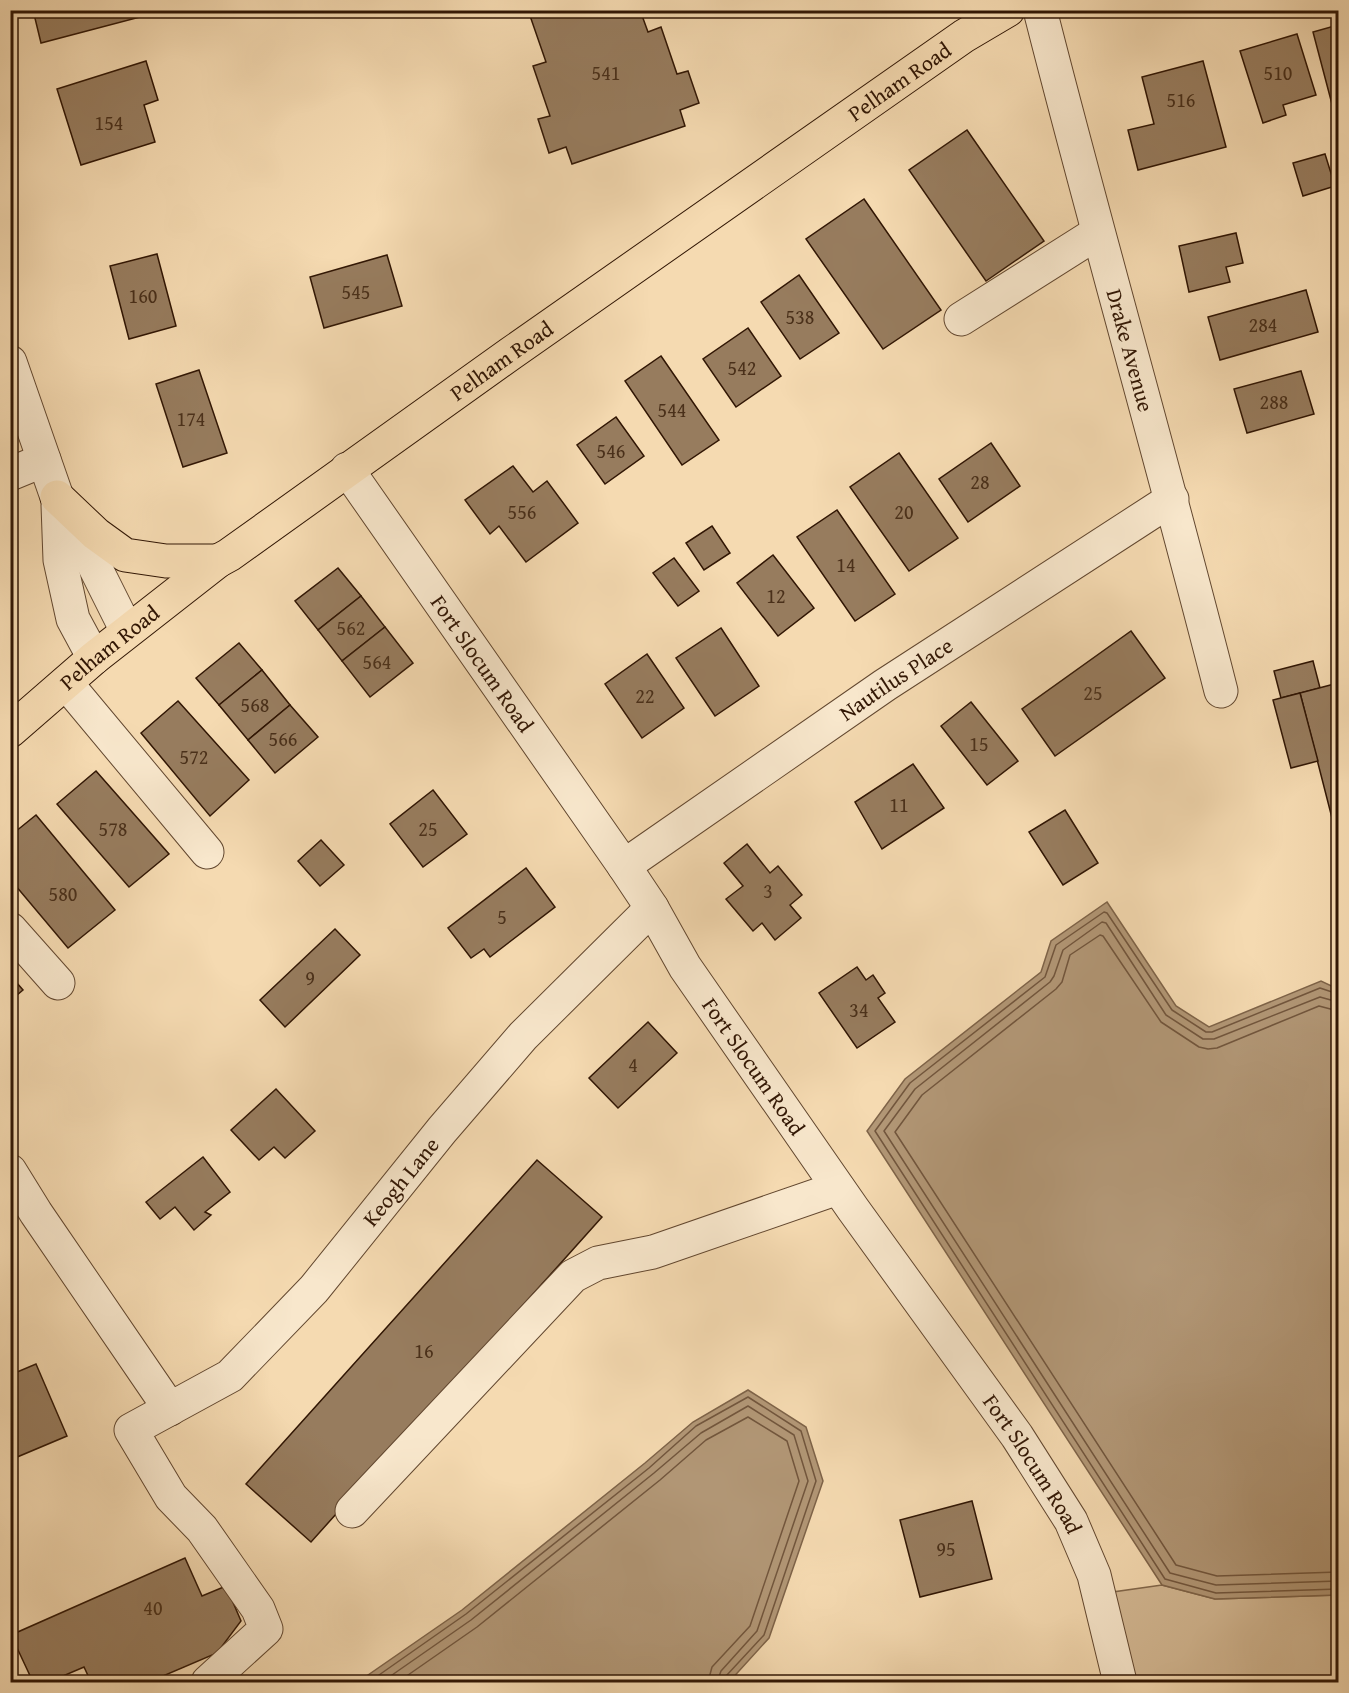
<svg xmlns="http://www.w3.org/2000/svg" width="1349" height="1693" font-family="'Gentium Book Plus',serif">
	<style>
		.green { fill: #d4b994; stroke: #82684c; stroke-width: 1.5 }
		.water { fill: #b29776; stroke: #7e6348; stroke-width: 1.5 }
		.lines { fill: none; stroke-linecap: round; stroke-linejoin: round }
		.shore { stroke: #72563d; stroke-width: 1.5 }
		.building { fill: #977c5e; stroke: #311604; stroke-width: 1.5 }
		.minor-casing { stroke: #62472f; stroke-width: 35 }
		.major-casing { stroke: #311604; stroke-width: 35 }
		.minor { stroke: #f8e7cc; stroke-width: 33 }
		.major { stroke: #f5dab1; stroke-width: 33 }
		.labels { text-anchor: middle; stroke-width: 5; stroke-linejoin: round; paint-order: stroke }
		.number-label { font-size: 20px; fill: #4a301a }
		.street-label { font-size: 22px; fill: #311604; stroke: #f8e7cc }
	</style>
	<rect width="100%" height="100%" fill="#f5dab1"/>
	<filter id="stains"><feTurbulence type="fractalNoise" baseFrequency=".00333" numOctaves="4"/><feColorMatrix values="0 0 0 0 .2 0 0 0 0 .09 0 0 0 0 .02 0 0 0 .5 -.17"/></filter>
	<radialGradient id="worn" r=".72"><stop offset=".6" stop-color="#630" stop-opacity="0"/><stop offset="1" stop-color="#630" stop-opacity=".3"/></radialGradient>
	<path class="green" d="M1162 1585 1215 1599 1338 1595V1682H1125L1106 1593Z"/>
	<g class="water">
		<path d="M1107 902 1176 1006 1209 1027 1321 981 1338 989V1595L1215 1599 1162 1585 867 1131 905 1079 1041 972 1051 941Z"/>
		<path d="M748 1390 806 1427 823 1481 769 1638 729 1682H358L462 1610 645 1463 693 1422Z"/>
	</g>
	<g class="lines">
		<g class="shore">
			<path d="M1338 994 1320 988 1212 1032H1206L1172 1010 1107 913 1104 912 1056 945 1045 977 910 1083 875 1131 1165 1579 1216 1593 1338 1589"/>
			<path d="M1338 1002 1320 997 1214 1039H1203L1166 1015 1106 923 1102 922 1063 950 1054 976 1050 982 915 1089 884 1131 1170 1573 1216 1585 1338 1581"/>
			<path d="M1338 1011 1319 1006 1217 1048 1208 1049 1199 1047 1161 1022 1103 936 1100 935 1070 955 1062 982 1056 989 922 1095 895 1132 1176 1565 1217 1576 1338 1572"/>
			<path d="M369 1682 466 1614 649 1468 696 1426 748 1397 801 1431 816 1481 764 1635 726 1676 725 1682"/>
			<path d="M382 1682 471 1620 654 1473 701 1433 748 1406 794 1435 808 1481 757 1631 721 1671 717 1682"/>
			<path d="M398 1682 477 1627 660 1480 706 1440 748 1417 787 1441 799 1481 750 1626 712 1667 708 1682"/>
		</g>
	</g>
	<g class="building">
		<path d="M33 10H163V11L41 43Z"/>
		<path d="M528 10H640L648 32 661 27 677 74 688 71 699 103 680 110 685 126 572 164 566 147 549 153 538 119 550 116 533 66 546 62Z"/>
		<path d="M1338 25V127L1313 32Z"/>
		<path d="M1297 34 1316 95 1283 105 1286 115 1263 123 1240 51Z"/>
		<path d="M146 61 158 100 144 105 155 142 81 165 57 89Z"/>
		<path d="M1203 61 1226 147 1138 170 1128 130 1154 124 1142 77Z"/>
		<path d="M967 130 1044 241 986 281 909 170Z"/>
		<path d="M1325 154 1335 186 1303 196 1293 163Z"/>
		<path d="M864 199 941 310 883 349 806 239Z"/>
		<path d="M1236 233 1243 263 1226 267 1230 282 1189 292 1179 246Z"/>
		<path d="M157 254 176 326 129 339 110 266Z"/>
		<path d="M387 255 402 306 324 328 310 277Z"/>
		<path d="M799 275 839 333 800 359 761 302Z"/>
		<path d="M1306 290 1318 332 1220 360 1208 317Z"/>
		<path d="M748 328 781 376 736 407 703 359Z"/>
		<path d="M661 356 719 440 682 465 625 381Z"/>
		<path d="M199 370 227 453 183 467 156 384Z"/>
		<path d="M1301 371 1314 414 1247 433 1234 389Z"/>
		<path d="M616 417 644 456 605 484 577 445Z"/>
		<path d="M991 443 1020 486 968 522 939 479Z"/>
		<path d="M899 453 958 538 909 571 850 487Z"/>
		<path d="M513 466 533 492 547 481 578 523 526 562 499 526 490 534 465 500Z"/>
		<path d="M837 510 895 594 855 621 797 537Z"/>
		<path d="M712 526 730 553 704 570 686 543Z"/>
		<path d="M773 555 814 608 778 636 737 583Z"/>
		<path d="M674 558 699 591 678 606 653 573Z"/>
		<path d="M338 568 361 596 318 630 295 601Z"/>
		<path d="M361 596 385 627 342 661 318 630Z"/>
		<path d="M385 627 413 663 370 697 342 661Z"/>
		<path d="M721 628 759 686 715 716 676 658Z"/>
		<path d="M1131 631 1165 678 1055 756 1022 709Z"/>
		<path d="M239 643 262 670 219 705 196 678Z"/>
		<path d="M647 654 684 708 642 738 605 684Z"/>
		<path d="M1313 661 1320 688 1281 698 1274 671Z"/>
		<path d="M262 670 290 705 248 740 219 705Z"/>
		<path d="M1338 683V816L1332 818 1300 693Z"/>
		<path d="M1300 693 1318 761 1291 768 1273 700Z"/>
		<path d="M178 701 249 780 210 816 141 733Z"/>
		<path d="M971 702 1018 761 987 785 941 726Z"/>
		<path d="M290 705 318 737 275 773 248 740Z"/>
		<path d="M913 764 944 808 882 849 855 802Z"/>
		<path d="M96 771 169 854 129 887 57 804Z"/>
		<path d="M433 790 467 834 423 867 390 824Z"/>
		<path d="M1065 810 1098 863 1063 885 1029 832Z"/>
		<path d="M36 815 115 910 68 948 10 879V836Z"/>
		<path d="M321 840 344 865 320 886 298 861Z"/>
		<path d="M747 844 770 873 778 866 802 895 790 905 801 918 775 940 762 923 753 931 726 899 743 886 724 863Z"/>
		<path d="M526 868 555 907 490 957 484 949 471 958 448 928Z"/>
		<path d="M335 929 360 955 285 1027 260 1000Z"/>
		<path d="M857 967 866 980 873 975 885 993 878 998 895 1022 857 1048 819 993Z"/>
		<path d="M10 975 23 990 10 1001Z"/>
		<path d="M648 1022 677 1053 618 1108 589 1078Z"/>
		<path d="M276 1089 315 1131 285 1158 274 1147 259 1160 231 1130Z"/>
		<path d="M203 1157 230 1192 205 1212 211 1215 194 1230 175 1207 160 1219 146 1202Z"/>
		<path d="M537 1160 602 1217 311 1542 246 1484Z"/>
		<path d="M36 1364 67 1436 10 1460V1375Z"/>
		<path d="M972 1501 992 1579 920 1597 900 1520Z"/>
		<path d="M185 1558 202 1596 226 1586 241 1621 217 1653 149 1682H91L84 1667 49 1682H33L11 1635Z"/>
	</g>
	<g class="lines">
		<g class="minor-casing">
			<g id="minor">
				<path id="s1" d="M1040 10C1098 238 1163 463 1221 691"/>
				<path d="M961 319 1097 233"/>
				<path d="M10 362 57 497 90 557 127 631"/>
				<path id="s2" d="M347 469 624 866 652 908 685 967 853 1209 1017 1436 1071 1521 1094 1575 1120 1682"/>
				<path d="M10 474 44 460"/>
				<path d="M58 505 60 560 73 619 94 658"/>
				<path d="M66 683 207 852"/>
				<path id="s3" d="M624 866 885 685 1172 499"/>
				<path d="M10 929 58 983"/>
				<path d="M10 1171 36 1213 170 1409"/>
				<path d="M352 1511 573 1276 598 1263 653 1252 838 1188"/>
				<path id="s4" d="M208 1682 266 1629 258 1609 202 1529 171 1497 131 1430 230 1376 314 1289 442 1130 523 1036 652 908"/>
			</g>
		</g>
		<g class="major-casing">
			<g id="major">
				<path d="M57 497 96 534 125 555 166 561H218"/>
				<path id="s5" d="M10 731 94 658 218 561 229 555 510 354 964 36 1008 10"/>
			</g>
		</g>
		<use href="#minor" class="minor"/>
		<use href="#major" class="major"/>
	</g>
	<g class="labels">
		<g class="number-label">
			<text x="606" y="80">541</text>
			<text x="1278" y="80">510</text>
			<text x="1181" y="107">516</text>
			<text x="109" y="130">154</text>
			<text x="356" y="299">545</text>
			<text x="143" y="303">160</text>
			<text x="800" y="324">538</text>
			<text x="1263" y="332">284</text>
			<text x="742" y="375">542</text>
			<text x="1274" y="409">288</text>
			<text x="672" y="417">544</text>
			<text x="191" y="426">174</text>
			<text x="611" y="458">546</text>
			<text x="980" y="489">28</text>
			<text x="522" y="519">556</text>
			<text x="904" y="519">20</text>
			<text x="846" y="572">14</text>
			<text x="776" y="603">12</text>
			<text x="351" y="635">562</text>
			<text x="377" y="669">564</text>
			<text x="1093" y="700">25</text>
			<text x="645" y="703">22</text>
			<text x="255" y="712">568</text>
			<text x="283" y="746">566</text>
			<text x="979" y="751">15</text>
			<text x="194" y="764">572</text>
			<text x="899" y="812">11</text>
			<text x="113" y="836">578</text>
			<text x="428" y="836">25</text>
			<text x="768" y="898">3</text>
			<text x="63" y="901">580</text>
			<text x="502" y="924">5</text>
			<text x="310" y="985">9</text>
			<text x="859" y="1017">34</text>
			<text x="633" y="1072">4</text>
			<text x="424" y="1358">16</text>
			<text x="946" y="1556">95</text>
			<text x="153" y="1615">40</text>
		</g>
		<g class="street-label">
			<text dy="8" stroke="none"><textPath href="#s5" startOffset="1102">Pelham Road</textPath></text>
			<text dy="8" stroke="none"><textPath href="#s1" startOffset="352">Drake Avenue</textPath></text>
			<text dy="8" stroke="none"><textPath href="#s5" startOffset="616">Pelham Road</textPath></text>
			<text dy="8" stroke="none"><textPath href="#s5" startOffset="130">Pelham Road</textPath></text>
			<text dy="8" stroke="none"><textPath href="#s2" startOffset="237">Fort Slocum Road</textPath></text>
			<text dy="8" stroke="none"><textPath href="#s3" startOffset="330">Nautilus Place</textPath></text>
			<text dy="8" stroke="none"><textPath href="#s2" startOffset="723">Fort Slocum Road</textPath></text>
			<text dy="8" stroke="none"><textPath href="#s4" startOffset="692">Keogh Lane</textPath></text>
			<text dy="8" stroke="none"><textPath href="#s2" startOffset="1209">Fort Slocum Road</textPath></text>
		</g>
	</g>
	<rect width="1349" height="1693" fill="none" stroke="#f5dab1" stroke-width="36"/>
	<rect x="12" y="12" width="1325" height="1669" fill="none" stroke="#311604" stroke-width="3"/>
	<rect x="18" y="18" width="1313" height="1657" fill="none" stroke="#311604" stroke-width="1.5"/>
	<rect width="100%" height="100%" filter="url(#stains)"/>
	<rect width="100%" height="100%" fill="url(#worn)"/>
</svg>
